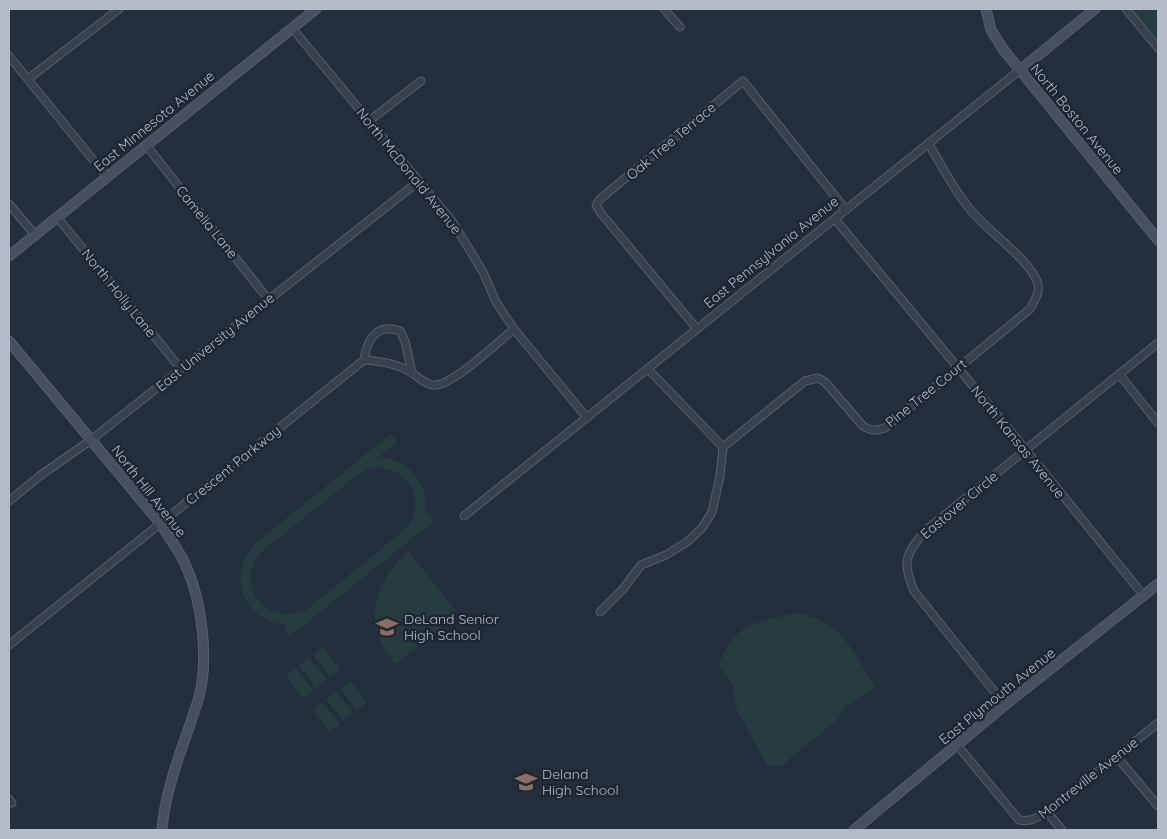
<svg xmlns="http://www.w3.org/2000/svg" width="1167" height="839" font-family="Quicksand,sans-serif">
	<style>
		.green { fill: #263c3f; fill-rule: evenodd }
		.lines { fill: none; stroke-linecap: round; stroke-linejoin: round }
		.street-casing { stroke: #565f6c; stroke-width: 9 }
		.secondary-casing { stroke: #565f6c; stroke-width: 11 }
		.street { stroke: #38414e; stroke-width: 7 }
		.secondary { stroke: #465061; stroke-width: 9 }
		.labels { text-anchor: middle; stroke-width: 5; stroke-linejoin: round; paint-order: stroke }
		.street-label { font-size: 14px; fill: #b4bcc9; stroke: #1d2633 }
		.poi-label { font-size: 14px; fill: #b4bcc9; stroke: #1d2633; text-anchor: start }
	</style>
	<rect width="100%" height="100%" fill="#242f3e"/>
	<g class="green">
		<path d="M1130 9H1158V42Z"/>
		<path d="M391 434 397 442 379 457C409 460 430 483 425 514L428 512 435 520 290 636 284 628 287 625C241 622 225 572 258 541ZM377 467C411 469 427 502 406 529L306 610C267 628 234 587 260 553L356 476 366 470Z"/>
		<path d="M408 551 455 610V616L396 664C361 625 372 585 408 551Z"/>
		<path d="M797 613C844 623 852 650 875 687L845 707 837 720 781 766 767 765 735 706 733 685 718 664C723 657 726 647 732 640 746 621 776 618 797 613Z"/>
		<path d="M323 647 340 669 330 677 313 655Z"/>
		<path d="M309 658 327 680 316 688 299 666Z"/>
		<path d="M296 668 313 690 303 698 286 676Z"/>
		<path d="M350 681 367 702 357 710 340 689Z"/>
		<path d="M336 691 353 713 343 721 326 699Z"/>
		<path d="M322 702 340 724 330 732 312 710Z"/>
	</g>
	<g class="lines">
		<g class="street-casing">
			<g id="street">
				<path d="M664 9 680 27"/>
				<path d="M1126 9 1158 48"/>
				<path d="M292 28 452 221 483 272 496 302 514 329 587 418"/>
				<path d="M9 56 107 177"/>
				<path d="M28 79 119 9"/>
				<path d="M369 121 421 81"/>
				<path d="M146 145 268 299"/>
				<path d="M9 204 35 235"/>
				<path d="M57 217 181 369"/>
				<path d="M835 219 1026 450 1144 596"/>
				<path d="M697 329 600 212 596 205 600 199 743 81 846 210"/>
				<path d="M364 360C367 339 377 323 400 331L405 341 412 373"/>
				<path d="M648 369 723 447"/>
				<path d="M1119 374 1158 423"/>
				<path d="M723 447 805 381 818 378 825 382 863 426C871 431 876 431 885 428L1030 309C1035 300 1041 291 1037 281 1027 257 986 230 969 208 953 189 942 165 928 143"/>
				<path d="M9 501 41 475 91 440 419 181"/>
				<path d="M464 516 1020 70"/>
				<path d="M600 612 623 589 641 565 666 555 687 542 702 528 712 512 720 476 723 447"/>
				<path d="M9 645 364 360C380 361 399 364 412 373 417 376 420 380 425 382 428 384 432 386 436 385 455 383 497 343 514 329"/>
				<path d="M1005 705 914 591C902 561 905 555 925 531L1158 343"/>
				<path d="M958 746 1019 820C1031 822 1037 818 1047 812L1158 723"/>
				<path d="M1117 757 1158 806"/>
				<path d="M9 799 12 803"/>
				<path d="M1047 812 1062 830"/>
			</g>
		</g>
		<g class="secondary-casing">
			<g id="secondary">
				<path d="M986 9 991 30 1003 49 1158 240"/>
				<path d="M1020 70 1095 9"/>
				<path d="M9 256 316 9"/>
				<path d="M9 341 160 523C169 537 179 550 186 566 202 601 209 659 199 697 186 740 165 786 162 830"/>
				<path d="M854 830 1005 705 1158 584"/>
			</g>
		</g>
		<use href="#street" class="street"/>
		<use href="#secondary" class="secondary"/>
	</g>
	<defs>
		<g id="school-bare" transform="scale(1.725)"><path d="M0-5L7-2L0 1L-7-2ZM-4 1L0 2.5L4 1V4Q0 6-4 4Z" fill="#8d6e63" stroke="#1d2633" stroke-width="2.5" paint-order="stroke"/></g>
	</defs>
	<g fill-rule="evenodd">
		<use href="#school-bare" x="387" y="627"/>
		<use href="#school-bare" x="526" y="782"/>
	</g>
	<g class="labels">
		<g class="street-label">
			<text transform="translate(1077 119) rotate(51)" y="5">North Boston Avenue</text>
			<text transform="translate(154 121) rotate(-39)" y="5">East Minnesota Avenue</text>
			<text transform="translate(671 141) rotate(-40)" y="5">Oak Tree Terrace</text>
			<text transform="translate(409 171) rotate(51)" y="5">North McDonald Avenue</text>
			<text transform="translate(207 222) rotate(51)" y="5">Camelia Lane</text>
			<text transform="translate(771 252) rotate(-39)" y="5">East Pennsylvania Avenue</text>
			<text transform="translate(119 293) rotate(51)" y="5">North Holly Lane</text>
			<text transform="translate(215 342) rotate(-39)" y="5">East University Avenue</text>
			<text transform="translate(926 393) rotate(-39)" y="5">Pine Tree Court</text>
			<text transform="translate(1018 442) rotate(51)" y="5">North Kansas Avenue</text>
			<text transform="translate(233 465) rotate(-39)" y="5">Crescent Parkway</text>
			<text transform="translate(149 491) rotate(52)" y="5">North Hill Avenue</text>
			<text transform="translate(959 505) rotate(-40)" y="5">Eastover Circle</text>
			<text transform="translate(997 696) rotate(-39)" y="5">East Plymouth Avenue</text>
			<text transform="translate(1088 778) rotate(-38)" y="5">Montreville Avenue</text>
		</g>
		<g class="poi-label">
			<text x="404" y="624">DeLand Senior<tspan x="404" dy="16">High School</tspan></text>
			<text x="542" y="779">Deland<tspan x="542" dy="16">High School</tspan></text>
		</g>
	</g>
	<rect width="1167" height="839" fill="none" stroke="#b4bcc9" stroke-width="20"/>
</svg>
